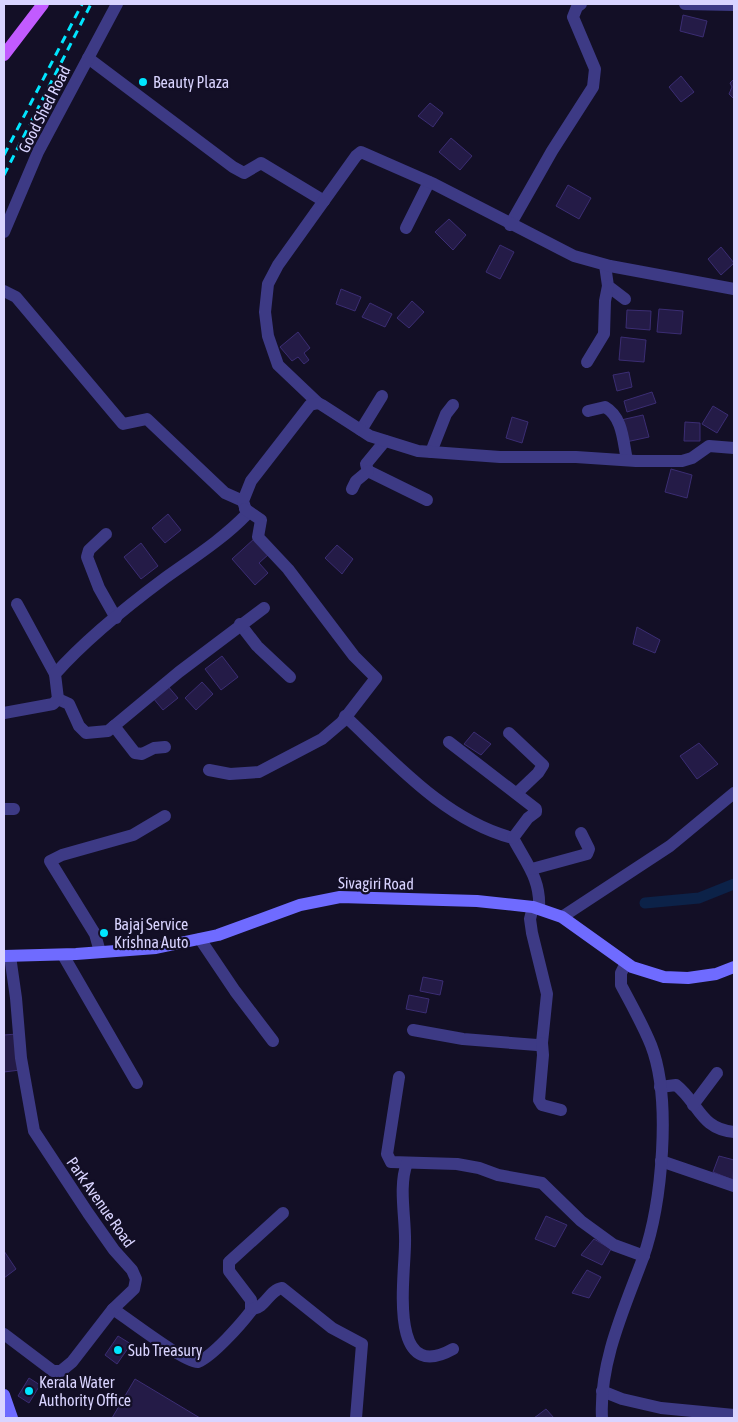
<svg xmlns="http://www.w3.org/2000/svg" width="738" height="1422" font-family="'Asap Condensed',sans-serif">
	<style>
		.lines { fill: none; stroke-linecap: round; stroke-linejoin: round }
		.canal { stroke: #0c2248; stroke-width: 11 }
		.building { fill: #241b47; stroke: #3b2d73 }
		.minor { stroke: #3d3a85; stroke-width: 12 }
		.tertiary { stroke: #3d3a85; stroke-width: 12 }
		.secondary { stroke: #6f6bff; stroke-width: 12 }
		.primary { stroke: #c25bff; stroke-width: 12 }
		.rail { stroke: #00e5ff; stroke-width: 3; stroke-dasharray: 8 6; stroke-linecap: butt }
		.poi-dot { fill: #00e5ff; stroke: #130f26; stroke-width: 2 }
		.labels { text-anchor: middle; stroke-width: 4.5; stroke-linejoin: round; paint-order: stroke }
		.poi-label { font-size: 16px; fill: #d9d4ff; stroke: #130f26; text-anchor: start }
		.street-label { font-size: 16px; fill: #d9d4ff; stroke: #130f26 }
	</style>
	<rect width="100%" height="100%" fill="#130f26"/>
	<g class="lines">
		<path class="canal" d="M645 903 699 898 734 884"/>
	</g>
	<g class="building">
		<path d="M683 15 707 21 703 37 680 31Z"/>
		<path d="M681 76 694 92 681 102 669 87Z"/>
		<path d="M734 79V99L729 94 732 87 730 83Z"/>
		<path d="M430 103 443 113 433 127 418 116Z"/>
		<path d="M451 138 472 156 460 170 439 152Z"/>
		<path d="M568 185 591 198 579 219 556 206Z"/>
		<path d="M449 219 466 235 453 250 435 232Z"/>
		<path d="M500 245 514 252 500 279 486 272Z"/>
		<path d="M721 247 734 263 721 275 708 259Z"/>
		<path d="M341 289 361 297 355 311 336 304Z"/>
		<path d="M412 301 424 312 409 328 397 318Z"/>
		<path d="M370 303 392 314 385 327 362 317Z"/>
		<path d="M659 309 683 311 681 334 657 332Z"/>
		<path d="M627 310 651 311 650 330 626 328Z"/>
		<path d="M298 332 310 348 304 353 309 360 304 364 298 357 292 361 280 347Z"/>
		<path d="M621 337 646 340 644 362 619 360Z"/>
		<path d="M629 372 632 387 617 391 613 375Z"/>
		<path d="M652 392 656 403 627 412 624 401Z"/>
		<path d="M713 406 728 415 717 433 702 424Z"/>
		<path d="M643 415 649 437 626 442 621 420Z"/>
		<path d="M512 417 528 422 522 443 506 438Z"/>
		<path d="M685 422 700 423V441H684Z"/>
		<path d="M671 469 692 475 687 498 665 492Z"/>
		<path d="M168 514 181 530 165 543 152 528Z"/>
		<path d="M255 538 269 554 259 563 268 573 255 585 232 559Z"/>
		<path d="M141 543 158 566 141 579 124 557Z"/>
		<path d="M337 545 353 559 342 574 325 558Z"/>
		<path d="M637 627 660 640 655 653 633 644Z"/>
		<path d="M222 656 238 677 221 690 205 669Z"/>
		<path d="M202 682 213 694 196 710 185 698Z"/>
		<path d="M167 685 178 698 163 710 153 698Z"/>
		<path d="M474 732 491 744 481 755 464 744Z"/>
		<path d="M699 743 718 764 697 779 680 756Z"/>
		<path d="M423 977 443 981 440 995 420 991Z"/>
		<path d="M409 995 429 999 426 1013 406 1009Z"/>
		<path d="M17 1034 20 1070 4 1072V1035Z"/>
		<path d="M719 1156 734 1160 733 1180 713 1172Z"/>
		<path d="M546 1216 567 1225 555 1247 535 1239Z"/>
		<path d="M594 1239 611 1249 602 1265 581 1255Z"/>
		<path d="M4 1251 16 1269 4 1278Z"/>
		<path d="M587 1270 601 1277 589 1298 572 1293Z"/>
		<path d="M118 1336 131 1344 117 1364 105 1355Z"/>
		<path d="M29 1378 40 1385 29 1403 18 1396Z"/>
		<path d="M135 1379 200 1418H112Z"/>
		<path d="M546 1409 554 1418H534Z"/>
	</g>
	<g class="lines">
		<g class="minor">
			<path d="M685 4 734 5"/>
			<path d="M88 58 233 167 244 173 261 163 324 201"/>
			<path d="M510 225 552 151 593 87 595 69 573 17 577 7 581 4"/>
			<path d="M406 228 429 182"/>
			<path d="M605 265 608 286 625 299"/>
			<path d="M4 291 16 297 123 424 147 419 225 493 243 501"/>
			<path d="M587 362 604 334 605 301 608 286"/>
			<path d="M318 403 278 365 268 336 265 312 268 284 278 265 356 156 361 152 434 184 574 256 610 266 734 289"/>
			<path d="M588 411 605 407C623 417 623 442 627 460"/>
			<path d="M361 430 382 396"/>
			<path d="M385 441 366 464 368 471 427 500"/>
			<path d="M431 452 446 414 453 405"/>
			<path d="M352 489 356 481 368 471"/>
			<path d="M106 534 89 550 87 557 99 588 116 618"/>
			<path d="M17 604 55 674"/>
			<path d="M240 624 257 646 290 677"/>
			<path d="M58 699 69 704 79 726 86 733 108 731 179 672 264 608"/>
			<path d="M4 713 53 704 58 699 55 674C87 638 126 607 165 578 193 558 223 539 247 514L243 501 251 481 310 405 318 403 322 405 370 436 418 451 500 457H576L636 461H682L692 458 709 446 734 448"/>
			<path d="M345 716C394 762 446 821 513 838 526 863 541 879 539 909"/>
			<path d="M114 726 135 753 142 754 154 748 165 747"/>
			<path d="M509 733 543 765 538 773 517 793"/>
			<path d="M449 742 536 809V812L528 818 513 838"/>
			<path d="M209 770 230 774 259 772 322 739 342 722 376 678 354 656 288 569 258 537 261 520 245 509"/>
			<path d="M4 809H14"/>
			<path d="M532 869 587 854 589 849 581 833"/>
			<path d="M562 917 670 846 734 793"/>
			<path d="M200 939 235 991 273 1041"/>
			<path d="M100 952 95 934 50 861 62 855 133 835 165 816"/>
			<path d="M63 955 137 1083"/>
			<path d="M413 1030 463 1039 537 1045 542 1043 547 994 532 933 530 919 533 907"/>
			<path d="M542 1043 543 1055 539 1100 542 1105 561 1110"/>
			<path d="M399 1077 387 1154 391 1162 457 1164 479 1168 498 1175 542 1183 581 1221 614 1245 644 1256"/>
			<path d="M660 1087 676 1085C699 1103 700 1129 734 1132"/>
			<path d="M693 1105 717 1073"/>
			<path d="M661 1161 734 1186"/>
			<path d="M407 1163C398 1187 406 1219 405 1244 405 1276 387 1386 453 1349"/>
			<path d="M113 1309C125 1317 188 1365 198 1362 213 1356 241 1324 251 1311V1300L229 1271V1262L283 1213"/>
			<path d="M252 1309C265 1309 269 1290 282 1288L332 1328 362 1344 356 1418"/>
			<path d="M4 1334 53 1371H61L72 1362 113 1309 134 1289 136 1279 132 1270 114 1250 88 1213 34 1131 21 1058 16 998 10 956"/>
			<path d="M602 1391 622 1399 661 1408 734 1415"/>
			<path d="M602 1418C599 1363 624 1309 643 1258 662 1204 672 1099 651 1045 643 1025 631 1004 621 985V973L626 963"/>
		</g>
		<path class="tertiary" d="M4 232 38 152 117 4"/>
		<g class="secondary">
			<path d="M4 956 76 954 156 948 218 935 300 905 340 897 477 901 533 907 562 917 632 967 664 977 688 978 716 974 734 967"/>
			<path d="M4 1395 12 1418"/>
		</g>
		<path class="primary" d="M4 55 43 4"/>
		<g class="rail">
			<path d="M4 155 82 4"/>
			<path d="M4 175 91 4"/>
		</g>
	</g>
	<g class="poi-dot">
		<circle cx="143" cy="82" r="5"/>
		<circle cx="104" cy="933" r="5"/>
		<circle cx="118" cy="1350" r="5"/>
		<circle cx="29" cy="1391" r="5"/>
	</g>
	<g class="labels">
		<g class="poi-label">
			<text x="153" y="88">Beauty Plaza</text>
			<text x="114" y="930">Bajaj Service<tspan x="114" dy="18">Krishna Auto</tspan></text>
			<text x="128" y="1356">Sub Treasury</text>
			<text x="39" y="1388">Kerala Water<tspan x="39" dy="18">Authority Office</tspan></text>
		</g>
		<g class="street-label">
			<text transform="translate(44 109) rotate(-63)" y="6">Good Shed Road</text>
			<text transform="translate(376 883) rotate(1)" y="6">Sivagiri Road</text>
			<text transform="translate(101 1202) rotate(55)" y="6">Park Avenue Road</text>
		</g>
	</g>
	<rect width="738" height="1422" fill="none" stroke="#d9d4ff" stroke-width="10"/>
</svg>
